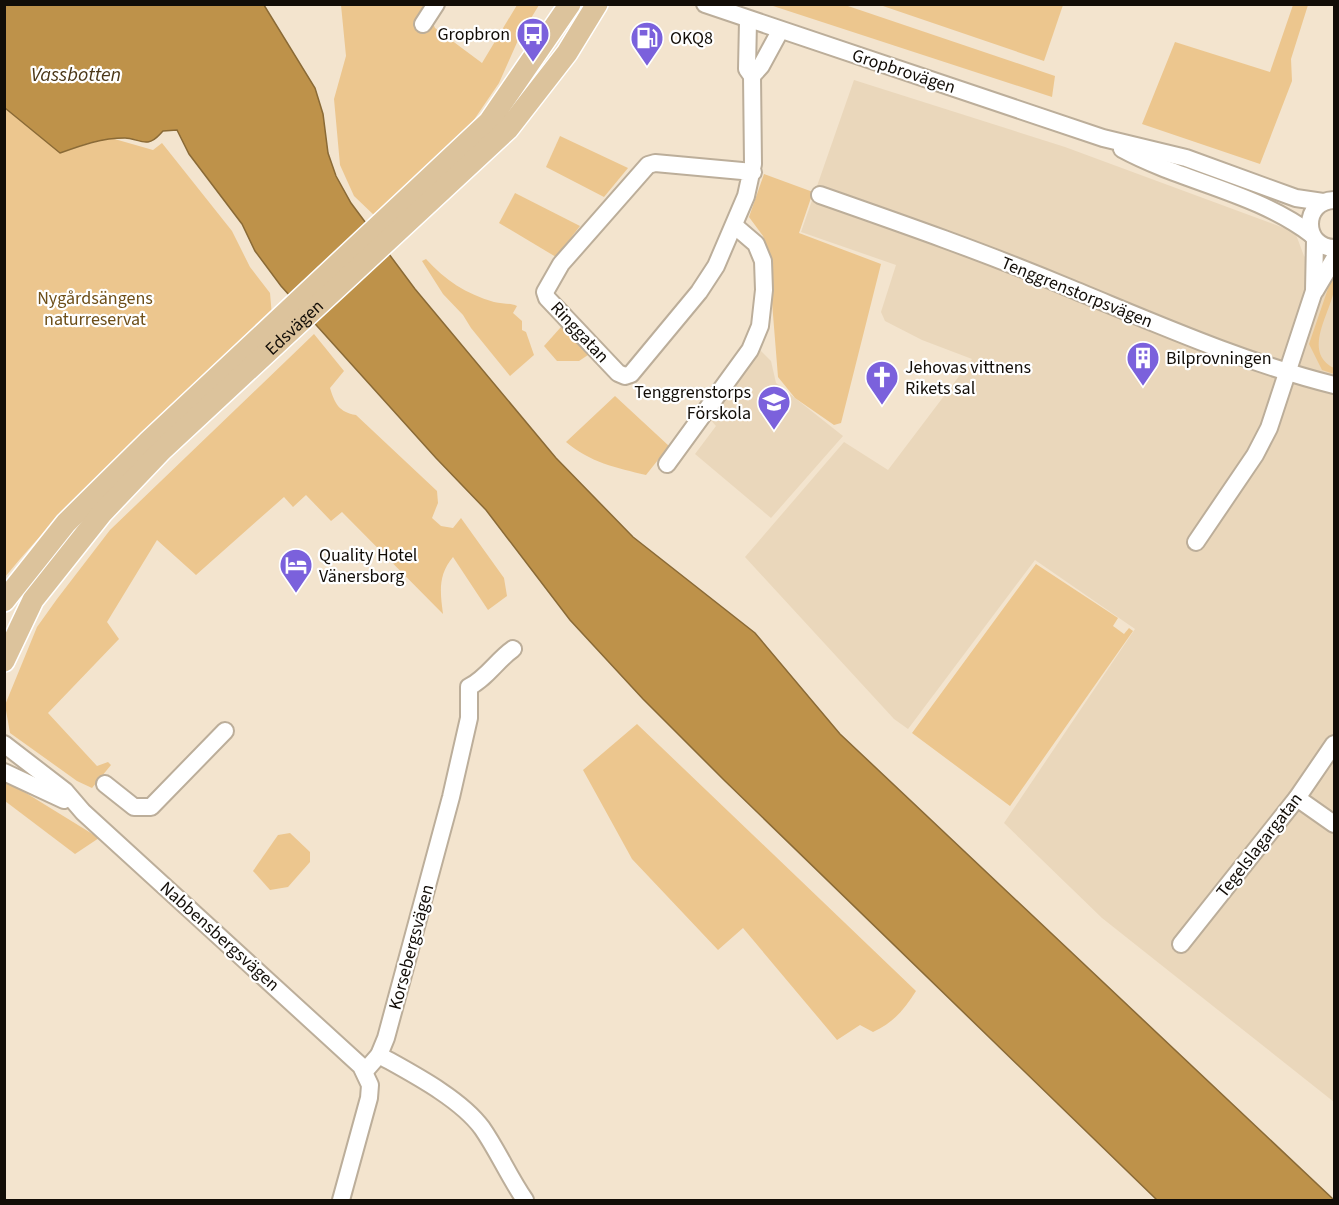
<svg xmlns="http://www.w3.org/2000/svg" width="1339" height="1205" font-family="'Source Sans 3',sans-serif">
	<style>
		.built { fill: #ead7bb }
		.green { fill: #ecc68e }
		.water { fill: #be924a; stroke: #8a6a36; stroke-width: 1.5 }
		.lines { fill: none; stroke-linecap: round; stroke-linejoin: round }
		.minor-casing { stroke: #bcae9a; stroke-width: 20 }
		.major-casing { stroke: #fff; stroke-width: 24 }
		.minor { stroke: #fff; stroke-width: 16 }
		.major { stroke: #dcc39c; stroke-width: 21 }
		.labels { text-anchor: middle; stroke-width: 4.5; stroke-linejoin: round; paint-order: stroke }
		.poi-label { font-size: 18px; fill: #120d07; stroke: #fff; text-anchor: start }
		.street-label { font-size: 18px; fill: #120d07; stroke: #fff }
		.park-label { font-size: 18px; fill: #6d4e18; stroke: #fff }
		.water-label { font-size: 20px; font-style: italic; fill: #4b3718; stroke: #fff }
	</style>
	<rect width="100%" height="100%" fill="#f3e4ce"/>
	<g class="built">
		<path d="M854 80 1065 147 1295 232 1304 256 1334 279V1102L1102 918 1004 823 1135 629 1035 560 908 729 894 719 745 557 844 442 888 470 972 359 922 340 885 321 881 312 896 265 801 232Z"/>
		<path d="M759 349 771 361 776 383 843 436 771 518 695 454 716 426 709 418Z"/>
	</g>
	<g class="green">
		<path d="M341 5H425L435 28 482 63 517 5H539L519 38 499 83 465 133 377 218 354 196 340 165 334 99 346 56Z"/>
		<path d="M770 5H845L1055 76 1052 97Z"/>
		<path d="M880 5H1063L1044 61Z"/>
		<path d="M1293 5H1308L1291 59 1292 81 1260 164 1142 124 1175 42 1270 72Z"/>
		<path d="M4 69 74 148 111 138 153 150 162 143 232 231 250 267 270 293 272 316C179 399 84 481 5 577Z"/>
		<path d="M560 136 628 168 604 197 546 167Z"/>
		<path d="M764 174 813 192 799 233 881 264 841 423 834 425 795 398 778 377 768 252 763 236 749 217Z"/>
		<path d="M515 193 580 226 556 257 499 223Z"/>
		<path d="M426 259C445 280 466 294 494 302 502 304 510 303 517 306L513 313 522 321V330L526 332 534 355 510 376 471 328 463 315 443 294 422 261Z"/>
		<path d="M1334 271C1334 277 1335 284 1334 290 1330 314 1302 352 1334 368V374L1322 370 1309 344Z"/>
		<path d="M561 327 582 346 588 355 579 361H557L544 346Z"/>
		<path d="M314 334 344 371 330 388C335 404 339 412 356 415L437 491 438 503 432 518 441 526 453 528 461 518 504 578 507 596 488 610 453 557C438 575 440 591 443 614L342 512 331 521 306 495 293 507 284 497 196 575 157 540 107 622 119 639 48 713 97 766 108 762 111 765 92 788 77 781 10 733 5 705 37 627 57 599 110 530Z"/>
		<path d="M615 396 669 446 646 475C617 468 589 462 566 442Z"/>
		<path d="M1036 564 1118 618 1113 626 1124 634 1129 628 1133 631 1010 806 912 733Z"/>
		<path d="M637 724 916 991C904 1010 893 1023 873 1032L860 1025 837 1040 743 928 718 950 632 859 583 770Z"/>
		<path d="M4 782 13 785 99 838 75 854 5 801Z"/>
		<path d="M290 833 310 852V862L288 887 270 890 253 871 278 835Z"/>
	</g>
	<path class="water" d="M4 5H264L315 88 323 114 328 153 336 176 351 203 415 289 556 458 633 537 755 633 840 734 1334 1200H1157L725 781 643 699 570 620 486 510 436 458 281 286 255 251 242 224 189 154 177 130 163 131C159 135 155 141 148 142 141 143 133 138 125 138 101 138 82 145 60 153L5 108Z"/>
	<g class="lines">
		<g class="minor-casing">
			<g id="minor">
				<path d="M705 4 1103 138 1186 158 1296 198 1323 202"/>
				<path d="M748 21 747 69 752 76 753 164 746 196 716 266 699 292 631 374 625 376 618 373 547 298 545 292 561 264 648 165 655 163 753 172"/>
				<path d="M423 24 436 4"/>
				<path d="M752 76 761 66 780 31"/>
				<path d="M1122 149C1183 182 1255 192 1311 234"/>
				<path d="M820 195C903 224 986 253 1067 287 1155 323 1242 362 1334 385"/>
				<path d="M1334 200C1302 201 1302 247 1334 248"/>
				<path d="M1315 291 1334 259"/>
				<path d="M667 464 750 350 760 326 764 290 763 261 756 244 735 226"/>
				<path d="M1196 542 1255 455 1269 428 1314 291 1315 240"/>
				<path d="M4 744 65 791 83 812 361 1066 370 1085 369 1098 341 1200"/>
				<path d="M4 772 64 800"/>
				<path d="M105 784 134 807H151L225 731"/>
				<path d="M1297 798 1334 824"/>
				<path d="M1181 944 1297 798 1334 744"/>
				<path d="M379 1055C411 1073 460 1098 482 1128 498 1151 509 1177 525 1200"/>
				<path d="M365 1071 379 1055 386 1038 451 797 469 718V687C487 678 497 660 513 649"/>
			</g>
		</g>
		<g class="major-casing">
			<g id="major">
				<path d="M4 601 66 523 148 442 489 122 570 4"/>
				<path id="s1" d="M4 661 33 600 102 513 162 450 508 129 567 53 597 4"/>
			</g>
		</g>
		<use href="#minor" class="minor"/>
		<use href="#major" class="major"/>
	</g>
	<defs>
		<g id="bus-pin" transform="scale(1.725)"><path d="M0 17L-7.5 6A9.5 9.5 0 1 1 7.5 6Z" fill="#7b61dc" stroke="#fff"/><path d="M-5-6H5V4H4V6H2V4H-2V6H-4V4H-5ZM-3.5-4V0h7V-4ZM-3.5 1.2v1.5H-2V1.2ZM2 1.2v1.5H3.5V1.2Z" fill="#fff"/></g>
		<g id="fuel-pin" transform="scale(1.725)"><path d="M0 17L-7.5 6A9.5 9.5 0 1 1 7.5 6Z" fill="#7b61dc" stroke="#fff"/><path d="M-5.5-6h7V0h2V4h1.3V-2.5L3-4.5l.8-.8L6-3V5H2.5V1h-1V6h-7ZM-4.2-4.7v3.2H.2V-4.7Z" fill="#fff"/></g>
		<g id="building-pin" transform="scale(1.725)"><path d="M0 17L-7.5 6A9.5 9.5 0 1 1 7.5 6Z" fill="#7b61dc" stroke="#fff"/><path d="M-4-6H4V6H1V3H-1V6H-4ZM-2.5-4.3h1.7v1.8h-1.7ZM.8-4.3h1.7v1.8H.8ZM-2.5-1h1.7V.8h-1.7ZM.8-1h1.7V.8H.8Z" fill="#fff"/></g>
		<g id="church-pin" transform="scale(1.725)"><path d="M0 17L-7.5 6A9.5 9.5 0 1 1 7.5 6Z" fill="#7b61dc" stroke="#fff"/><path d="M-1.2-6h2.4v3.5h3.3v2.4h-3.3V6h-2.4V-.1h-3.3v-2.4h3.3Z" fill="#fff"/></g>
		<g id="school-pin" transform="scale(1.725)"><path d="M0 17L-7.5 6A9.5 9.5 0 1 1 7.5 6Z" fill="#7b61dc" stroke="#fff"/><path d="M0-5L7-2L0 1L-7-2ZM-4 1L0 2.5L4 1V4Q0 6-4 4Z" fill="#fff"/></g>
		<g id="hotel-pin" transform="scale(1.725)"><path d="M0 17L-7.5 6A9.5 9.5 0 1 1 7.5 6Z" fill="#7b61dc" stroke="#fff"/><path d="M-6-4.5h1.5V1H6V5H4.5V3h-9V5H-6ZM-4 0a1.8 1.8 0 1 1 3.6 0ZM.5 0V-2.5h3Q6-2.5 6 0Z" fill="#fff"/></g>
	</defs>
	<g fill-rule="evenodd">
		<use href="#bus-pin" x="533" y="34"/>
		<use href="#fuel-pin" x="647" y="38"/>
		<use href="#building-pin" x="1143" y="358"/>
		<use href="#church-pin" x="882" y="377"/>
		<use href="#school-pin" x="774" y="402"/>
		<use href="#hotel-pin" x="296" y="565"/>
	</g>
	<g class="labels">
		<g class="poi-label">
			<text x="510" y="40" text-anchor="end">Gropbron</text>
			<text x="670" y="44">OKQ8</text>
			<text x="1166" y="364">Bilprovningen</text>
			<text x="905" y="373">Jehovas vittnens<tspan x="905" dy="21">Rikets sal</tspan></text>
			<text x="751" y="398" text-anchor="end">Tenggrenstorps<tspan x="751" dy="21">Förskola</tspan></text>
			<text x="319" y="561">Quality Hotel<tspan x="319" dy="21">Vänersborg</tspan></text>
		</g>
		<g class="street-label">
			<text transform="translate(904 71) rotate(18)" y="6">Gropbrovägen</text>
			<text transform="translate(1077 292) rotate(22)" y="6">Tenggrenstorpsvägen</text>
			<text dy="6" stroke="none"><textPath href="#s1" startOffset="446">Edsvägen</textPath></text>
			<text transform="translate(580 332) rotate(47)" y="6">Ringgatan</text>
			<text transform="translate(1259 845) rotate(-52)" y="6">Tegelslagargatan</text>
			<text transform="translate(220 936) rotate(42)" y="6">Nabbensbergsvägen</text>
			<text transform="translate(411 947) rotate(-75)" y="6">Korsebergsvägen</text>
		</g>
		<g class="park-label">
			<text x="95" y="304">Nygårdsängens<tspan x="95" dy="21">naturreservat</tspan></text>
		</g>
		<g class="water-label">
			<text x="76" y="81">Vassbotten</text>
		</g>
	</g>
	<rect width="1339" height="1205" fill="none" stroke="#120d07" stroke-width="12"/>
</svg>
